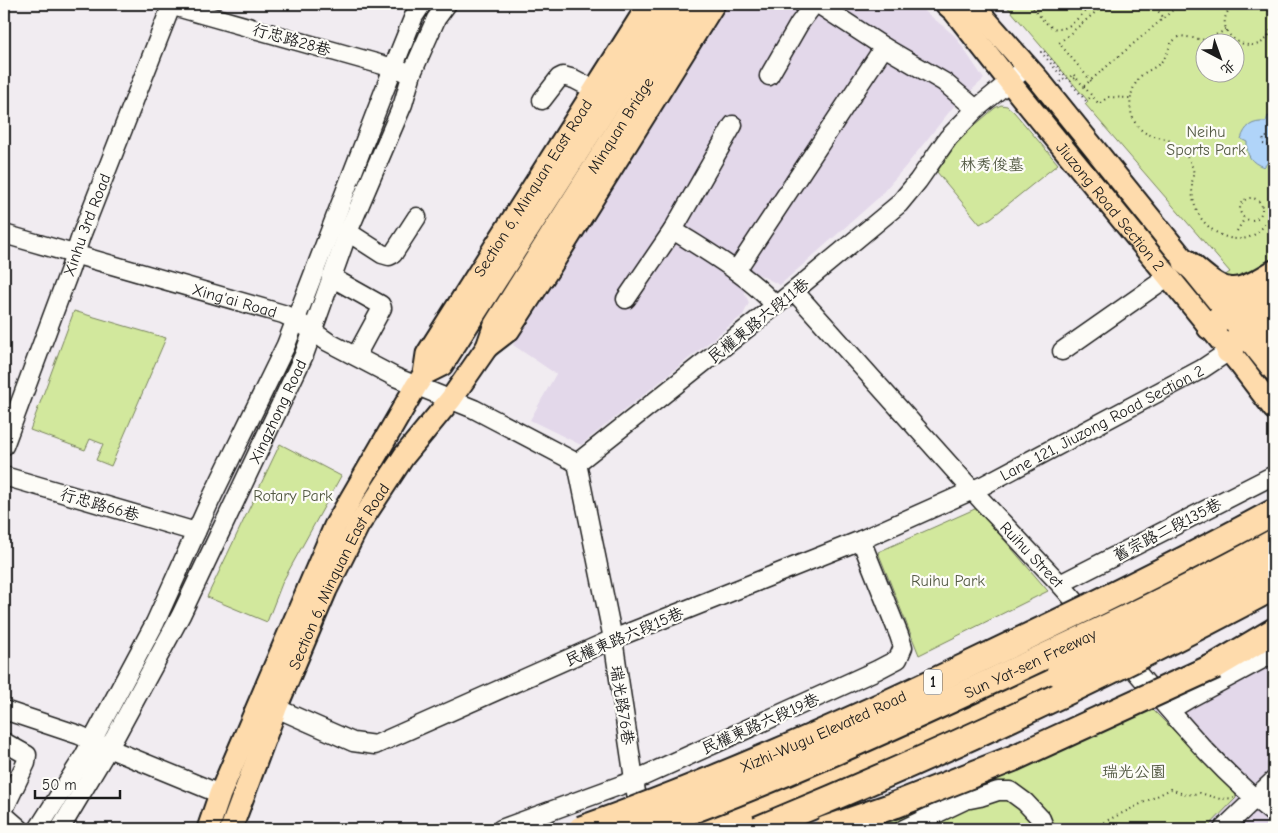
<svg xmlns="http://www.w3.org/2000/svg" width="1278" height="833" font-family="'Comic Neue','LXGW WenKai TC',sans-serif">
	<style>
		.built { fill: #e3d8ea }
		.green { fill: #d2e89d; stroke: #77825c; fill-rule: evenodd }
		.water { fill: #b0d4f9; stroke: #758aa1 }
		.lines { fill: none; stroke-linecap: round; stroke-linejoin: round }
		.minor-casing { stroke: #1c1c1c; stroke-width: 21 }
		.major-casing { stroke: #1c1c1c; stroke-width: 25 }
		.highway-casing { stroke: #1c1c1c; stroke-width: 29 }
		.path { stroke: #1c1c1c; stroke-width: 2; stroke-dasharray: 1 4; stroke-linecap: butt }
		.minor { stroke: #fdfcf7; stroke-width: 18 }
		.major { stroke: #fedbac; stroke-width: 21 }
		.highway { stroke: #fedbac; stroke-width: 25 }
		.highway-bridge-casing { stroke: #1c1c1c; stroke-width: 29; stroke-linecap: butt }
		.highway-bridge { stroke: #fedbac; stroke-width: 25 }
		.labels { text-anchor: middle; stroke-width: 4.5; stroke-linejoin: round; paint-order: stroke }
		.shield { fill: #fdfcf7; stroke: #605f5e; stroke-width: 1 }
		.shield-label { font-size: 15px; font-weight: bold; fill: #1c1c1c }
		.street-label { font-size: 16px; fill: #1c1c1c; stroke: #fdfcf7 }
		.park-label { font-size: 16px; fill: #535943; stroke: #fdfcf7 }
	</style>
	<rect width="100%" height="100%" fill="#f1ecf1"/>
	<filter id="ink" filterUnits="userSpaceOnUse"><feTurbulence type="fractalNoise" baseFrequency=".02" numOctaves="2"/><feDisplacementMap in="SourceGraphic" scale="10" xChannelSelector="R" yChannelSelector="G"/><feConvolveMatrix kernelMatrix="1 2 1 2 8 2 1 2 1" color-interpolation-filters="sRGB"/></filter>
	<g filter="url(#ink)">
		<g class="built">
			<path d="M727 4H916L955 36 984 79 954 106 905 167 877 199 780 285 758 274 744 291 749 303 743 315 581 445 530 420 556 374 513 345 679 76Z"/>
			<path d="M1274 643V829H865L1169 697Z"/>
		</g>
		<g class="green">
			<path d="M1005 4H1274V244L1273 245H1274V259L1242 283 1221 278 1230 272 1085 104 1088 101ZM1206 42H1236V72H1206Z"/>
			<path d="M1001 105 1007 106 1014 112 1058 164 991 218 980 224 937 172 961 137 995 108Z"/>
			<path d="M74 311 166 338 111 466 96 460 103 444 90 439 85 450 30 430Z"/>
			<path d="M280 444 341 476 283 581 267 622 207 597Z"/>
			<path d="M977 508 1048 591 919 655 878 552Z"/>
			<path d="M1146 703 1235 792 1236 798 1206 829H867L1039 753Z"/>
		</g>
		<path class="water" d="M1268 116 1274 118V162H1268L1264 167C1251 163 1246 155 1247 142L1241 139C1245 126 1252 121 1266 122Z"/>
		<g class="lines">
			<g class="minor-casing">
				<g id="minor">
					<path d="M166 4 404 71"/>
					<path d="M818 4 884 47 944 82 976 109"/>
					<path d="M769 76 799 24 814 4"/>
					<path d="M542 100 559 78 563 76 574 79 595 90"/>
					<path d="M673 230C709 253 747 274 776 306"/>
					<path d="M348 232 382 254 389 256 393 254 417 217"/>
					<path id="s1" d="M4 234 283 314 296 320 328 342 395 377 474 409 577 463"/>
					<path d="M736 271 884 47"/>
					<path d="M331 277 381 305 382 308 356 356"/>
					<path id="s2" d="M794 291 982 501 1060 584 1089 617"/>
					<path d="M626 299 673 230 733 125"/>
					<path d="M1062 351 1169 276"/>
					<path id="s3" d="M4 446 70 269 81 236 172 4"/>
					<path d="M577 463 794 291 899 204 918 181 948 138 976 109 1027 67"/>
					<path d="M577 463 613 639 640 819"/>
					<path d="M4 476 196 532"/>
					<path d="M1060 584 1274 475"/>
					<path d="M1121 654C1169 709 1216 769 1274 814"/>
					<path id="s4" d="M276 708 353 742 375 745 613 639 861 540 984 485 1202 369 1229 351"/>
					<path d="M4 710 79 735 108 748 220 794"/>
					<path d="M1170 710 1190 698 1274 653"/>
					<path d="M4 742 27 755 26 763 4 809"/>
					<path d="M4 815 20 829"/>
					<path d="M38 829 84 756 155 623 210 501 286 345 393 68 414 16 422 4"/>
					<path id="s5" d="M60 829 115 737 181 615 217 539 304 355 348 232 403 104 412 73 436 19 447 4"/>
					<path d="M501 829 635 780 877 670 898 659 903 647 899 635 861 540"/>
					<path d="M904 829 965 800 980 797 998 791H1010L1025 802 1041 819 1045 829"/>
					<path d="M1223 829 1274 780"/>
				</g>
			</g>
			<g class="major-casing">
				<g id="major">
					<path id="s6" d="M946 4 954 11 1020 95 1239 363 1274 409"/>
					<path d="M972 4 1039 80 1274 371"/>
					<path d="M487 347 509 330 552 264 714 4"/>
					<path d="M424 374 442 365 673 4"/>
					<path id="s7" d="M208 829 220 794 335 526 416 386 424 374 427 354 649 4"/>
					<path id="s8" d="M231 829 276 708 326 590 358 526 404 456 451 399 487 347 495 324 696 4"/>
				</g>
			</g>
			<g class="highway-casing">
				<g id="highway">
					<path d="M1186 262C1223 294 1230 301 1274 273"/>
					<path d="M1268 304C1260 323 1264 340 1274 358"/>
					<path d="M1210 327 1259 286"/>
					<path d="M1229 351 1243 331 1274 297"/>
					<path d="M1215 666 1274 631"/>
					<path d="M704 829 911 742 1059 674"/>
				</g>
			</g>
			<g class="path">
				<path d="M1030 4C1043 19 1053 40 1074 22 1080 16 1086 12 1089 4"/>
				<path d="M1152 4 1164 18"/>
				<path d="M1234 4C1201 35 1266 67 1272 25 1273 17 1270 9 1264 4"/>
				<path d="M1226 30 1205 40 1181 36C1179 37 1174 40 1172 42 1168 48 1167 57 1161 62 1155 69 1146 70 1140 77 1127 92 1126 120 1144 132 1151 136 1158 137 1166 139 1176 143 1188 155 1192 166 1195 171 1192 179 1192 185 1192 194 1193 203 1197 211 1208 236 1246 252 1264 225 1270 217 1270 206 1274 197"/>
				<path d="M1268 35 1274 39"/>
				<path d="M1075 78 1070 82 1086 101 1092 96"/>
				<path d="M1091 81 1059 43 1105 4"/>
				<path d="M1060 82 1064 79 1041 52 1043 50 1068 79 1073 74 1099 104 1108 97 1130 98"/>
				<path d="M1084 86 1180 4"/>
				<path d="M1269 145 1263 144 1264 137H1270L1274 141"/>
				<circle cx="1251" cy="209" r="11"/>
				<path d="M1237 231 1245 218"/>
				<path d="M1090 829 1171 789 1186 795 1200 793 1220 799 1234 798"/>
			</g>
			<use href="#minor" class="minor"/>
			<use href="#major" class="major"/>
			<use href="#highway" class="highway"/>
			<g class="highway-bridge-casing">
				<g id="highway-bridge">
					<path d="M1059 674 1274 566"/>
					<path id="s9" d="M581 829C712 783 840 726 966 666 1070 617 1173 567 1274 512"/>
					<path id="s10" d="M642 829C763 786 880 733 996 679 1090 635 1184 592 1274 542"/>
					<path d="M758 829C933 757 1107 677 1274 587"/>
					<path d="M826 829 895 805 1014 758 1215 666"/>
				</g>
			</g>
			<use href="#highway-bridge" class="highway-bridge"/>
		</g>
	</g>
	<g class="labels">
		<rect class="shield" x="924" y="669.5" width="18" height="25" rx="4"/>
		<g class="shield-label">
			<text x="933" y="687">1</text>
		</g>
		<g class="street-label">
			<text transform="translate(292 39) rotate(16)" y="6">行忠路28巷</text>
			<text dy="6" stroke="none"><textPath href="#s8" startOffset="809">Minquan Bridge</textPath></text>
			<text dy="6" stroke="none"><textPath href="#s7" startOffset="722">Section 6, Minquan East Road</textPath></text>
			<text dy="6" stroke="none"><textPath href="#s6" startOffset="261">Jiuzong Road Section 2</textPath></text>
			<text dy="6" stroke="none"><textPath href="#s3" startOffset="236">Xinhu 3rd Road</textPath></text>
			<text dy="6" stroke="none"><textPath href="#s1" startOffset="240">Xing'ai Road</textPath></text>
			<text transform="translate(758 320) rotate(-39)" y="6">民權東路六段11巷</text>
			<text dy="6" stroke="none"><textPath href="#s5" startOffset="471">Xingzhong Road</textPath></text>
			<text dy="6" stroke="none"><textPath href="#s4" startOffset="902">Lane 121, Jiuzong Road Section 2</textPath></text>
			<text transform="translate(100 504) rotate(16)" y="6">行忠路66巷</text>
			<text transform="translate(1167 529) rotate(-27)" y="6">舊宗路二段135巷</text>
			<text dy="6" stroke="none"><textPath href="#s2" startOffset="355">Ruihu Street</textPath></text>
			<text dy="6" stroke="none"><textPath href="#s8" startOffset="275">Section 6, Minquan East Road</textPath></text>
			<text transform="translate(624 636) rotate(-23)" y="6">民權東路六段15巷</text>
			<text dy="6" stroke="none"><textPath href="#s10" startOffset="422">Sun Yat-sen Freeway</textPath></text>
			<text transform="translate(623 705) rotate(81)" y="6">瑞光路76巷</text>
			<text transform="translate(760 723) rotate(-24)" y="6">民權東路六段19巷</text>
			<text dy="6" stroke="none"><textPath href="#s9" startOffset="261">Xizhi-Wugu Elevated Road</textPath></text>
		</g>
		<g class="park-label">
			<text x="1206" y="137">Neihu<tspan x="1206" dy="18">Sports Park</tspan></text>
			<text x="992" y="170">林秀俊墓</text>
			<text x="293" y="501">Rotary Park</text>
			<text x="948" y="586">Ruihu Park</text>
			<text x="1134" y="777">瑞光公園</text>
		</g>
	</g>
	<rect width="1278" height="833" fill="none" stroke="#fdfcf7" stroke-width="20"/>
	<rect x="10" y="10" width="1258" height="813" fill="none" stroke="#1c1c1c" stroke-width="2" filter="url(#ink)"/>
	<g transform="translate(1220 58) rotate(139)"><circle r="24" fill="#fdfcf7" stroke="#a3a29f"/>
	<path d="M0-4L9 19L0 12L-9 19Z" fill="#1c1c1c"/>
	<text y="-8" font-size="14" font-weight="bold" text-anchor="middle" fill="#1c1c1c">北</text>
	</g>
	<path d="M35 790v8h85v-8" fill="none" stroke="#1c1c1c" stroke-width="2.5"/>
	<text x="42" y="790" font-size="15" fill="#1c1c1c" stroke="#fdfcf7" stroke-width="4" paint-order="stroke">50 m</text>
</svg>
